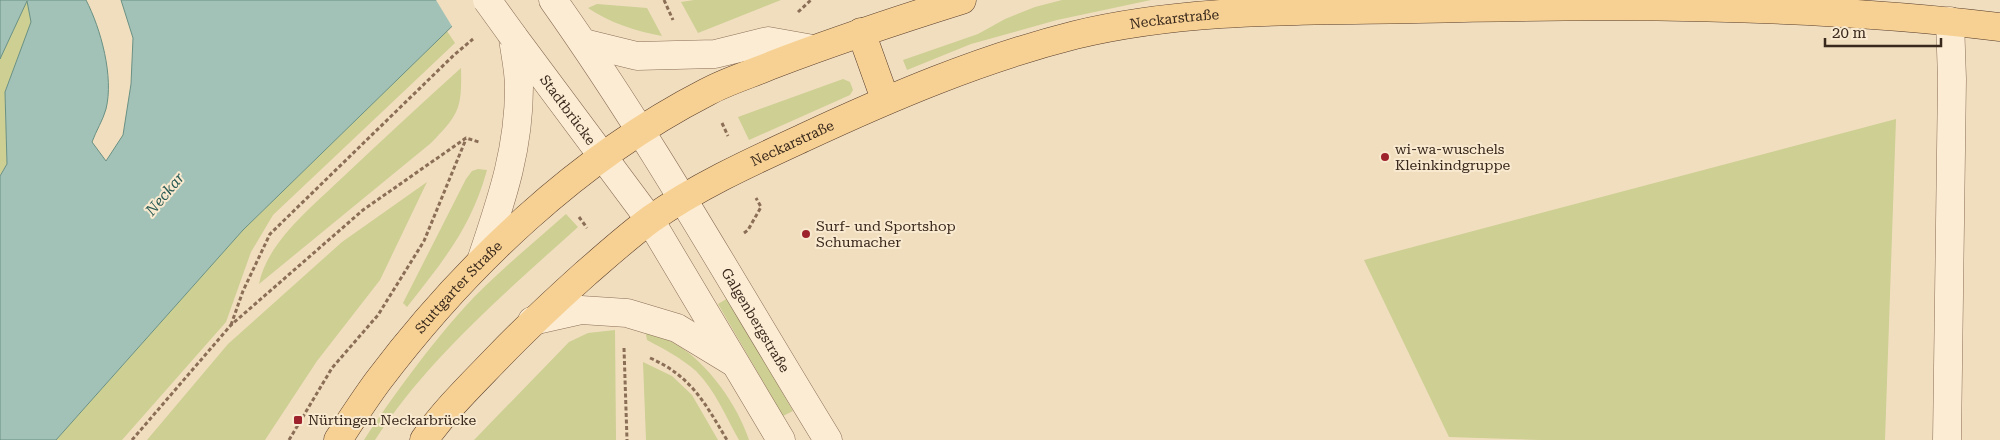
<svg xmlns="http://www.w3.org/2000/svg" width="2000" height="440" font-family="'Roboto Serif',serif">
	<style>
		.green { fill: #cdcf93 }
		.water { fill: #a3c2b7; stroke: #699184 }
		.pier { fill: #f1debf }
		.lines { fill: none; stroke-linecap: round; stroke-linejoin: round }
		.minor-casing { stroke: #8b6e56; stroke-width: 29 }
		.major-casing { stroke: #583d2b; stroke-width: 29 }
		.path { stroke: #8b6e56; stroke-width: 3; stroke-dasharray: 4 2.5; stroke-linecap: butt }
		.minor { stroke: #fbecd3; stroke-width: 28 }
		.major { stroke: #f7d194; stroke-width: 28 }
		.minor-bridge-casing { stroke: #8b6e56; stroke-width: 29; stroke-linecap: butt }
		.minor-bridge { stroke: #fbecd3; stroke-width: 28 }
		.poi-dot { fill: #9e222c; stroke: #f8e9cf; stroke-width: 2 }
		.labels { text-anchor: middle; stroke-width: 4; stroke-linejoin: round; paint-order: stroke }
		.street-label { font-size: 14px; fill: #39281c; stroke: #f8e9cf }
		.poi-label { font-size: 14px; fill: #39281c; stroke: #f8e9cf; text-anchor: start }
		.water-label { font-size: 15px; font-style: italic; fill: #2a5a54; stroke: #f8e9cf }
	</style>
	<rect width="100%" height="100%" fill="#f1debf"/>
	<g class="green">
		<path d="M27 0 32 22 5 92 7 164 0 175V59Z"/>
		<path d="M694 0H781L698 33 681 2Z"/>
		<path d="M1062 0H1151L1057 20 971 44 907 70 903 60 978 34 1005 19 1035 7Z"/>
		<path d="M597 4 647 8 662 36C636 31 610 23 588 8Z"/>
		<path d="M447 31 455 43 273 215 251 252 226 322 122 440H56L243 230Z"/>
		<path d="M461 68C462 109 459 114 431 143L259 284C267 242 314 205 343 177 382 140 421 104 461 68Z"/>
		<path d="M843 79 850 82 853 90 850 95 749 140 738 117Z"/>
		<path d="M1896 119 1885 440H1540L1449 437 1364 260Z"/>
		<path d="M478 169 487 170C471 228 443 261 407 307L403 303 466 179 472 171Z"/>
		<path d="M427 182 380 280 317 361 265 440H147L228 344 342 242Z"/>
		<path d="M566 214 578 227C507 291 427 359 375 440H364C392 397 429 347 463 309 494 275 531 245 566 214Z"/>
		<path d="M728 298 793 411 783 416 718 304Z"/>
		<path d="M645 329C656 335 667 339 677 345 708 363 738 406 749 440H739C726 417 715 390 696 371 681 358 664 349 647 340Z"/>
		<path d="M615 330 616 440H474L569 342 588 333Z"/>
		<path d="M643 362 672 376 692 395 718 440H646Z"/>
	</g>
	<path class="water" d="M0 0H86C101 29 114 77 106 109 103 120 96 131 92 142L106 161 123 135 131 84 133 38 121 0H479L243 230 56 440H0V176L7 164 5 92 31 22 27 1 0 59Z"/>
	<path class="pier" d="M436 0H482L453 28Z"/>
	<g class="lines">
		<g class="minor-casing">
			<g id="minor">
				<path id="s1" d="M553 0C653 141 737 292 828 440"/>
				<path id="s2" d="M513 36 650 220 781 440"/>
				<path d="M584 43 637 56 715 54 768 41 813 49"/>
				<path d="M481 261C501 201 519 151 519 87 519 71 515 54 513 38"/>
				<path d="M532 321 581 310 627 313 677 328 733 362"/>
				<path d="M1947 440 1952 79 1950 21"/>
			</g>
		</g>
		<g class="major-casing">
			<g id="major">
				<path d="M861 32 885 99"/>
				<path id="s3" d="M338 440C351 420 364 400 378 381 464 267 578 158 707 92 727 81 751 74 772 65 835 41 898 20 962 0"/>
				<path id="s4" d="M424 440C446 409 472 384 498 357 526 328 555 301 585 274 607 255 628 236 651 219 698 186 751 162 803 138 891 97 980 59 1075 35 1187 8 1303 11 1417 9 1611 4 1806 4 2000 27"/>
			</g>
		</g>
		<g class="path">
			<path d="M664 0 673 20"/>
			<path d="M798 12 811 0"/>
			<path d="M722 123 728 136"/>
			<path d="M579 217 587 228"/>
			<path d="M744 233 748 230 761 207 756 198"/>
			<path d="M231 325 243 291 270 234 454 55 473 39"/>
			<path d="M624 348 627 440"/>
			<path d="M650 358C691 376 705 403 727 440"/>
			<path d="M132 440 231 325 363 210 466 138 479 142"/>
			<path d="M289 440 332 368 378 315 424 241 466 139"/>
		</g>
		<use href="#minor" class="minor"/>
		<use href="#major" class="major"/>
		<g class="minor-bridge-casing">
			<path id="minor-bridge" d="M487 0 513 36"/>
		</g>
		<use href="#minor-bridge" class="minor-bridge"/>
	</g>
	<g class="poi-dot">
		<circle cx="1385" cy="157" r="5"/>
		<circle cx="806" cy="234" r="5"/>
		<rect x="293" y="415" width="10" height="10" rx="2.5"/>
	</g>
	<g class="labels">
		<g class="street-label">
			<text dy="5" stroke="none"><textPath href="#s4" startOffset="882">Neckarstraße</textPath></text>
			<text dy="5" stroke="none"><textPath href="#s2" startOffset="92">Stadtbrücke</textPath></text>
			<text dy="5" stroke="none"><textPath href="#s4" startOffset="478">Neckarstraße</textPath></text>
			<text dy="5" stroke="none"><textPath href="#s3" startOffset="195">Stuttgarter Straße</textPath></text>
			<text dy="5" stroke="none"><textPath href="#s1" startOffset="379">Galgenbergstraße</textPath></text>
		</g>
		<g class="poi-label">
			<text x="1395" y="154">wi-wa-wuschels<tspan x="1395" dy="16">Kleinkindgruppe</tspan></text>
			<text x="816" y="231">Surf- und Sportshop<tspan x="816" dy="16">Schumacher</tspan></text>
			<text x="308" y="425">Nürtingen Neckarbrücke</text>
		</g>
		<g class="water-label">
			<text transform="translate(165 194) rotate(-50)" y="5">Neckar</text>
		</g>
	</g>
	<path d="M1825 38v8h116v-8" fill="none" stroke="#39281c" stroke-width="2.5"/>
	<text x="1832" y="38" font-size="15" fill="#39281c" stroke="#f8e9cf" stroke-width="4" paint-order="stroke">20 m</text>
</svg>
